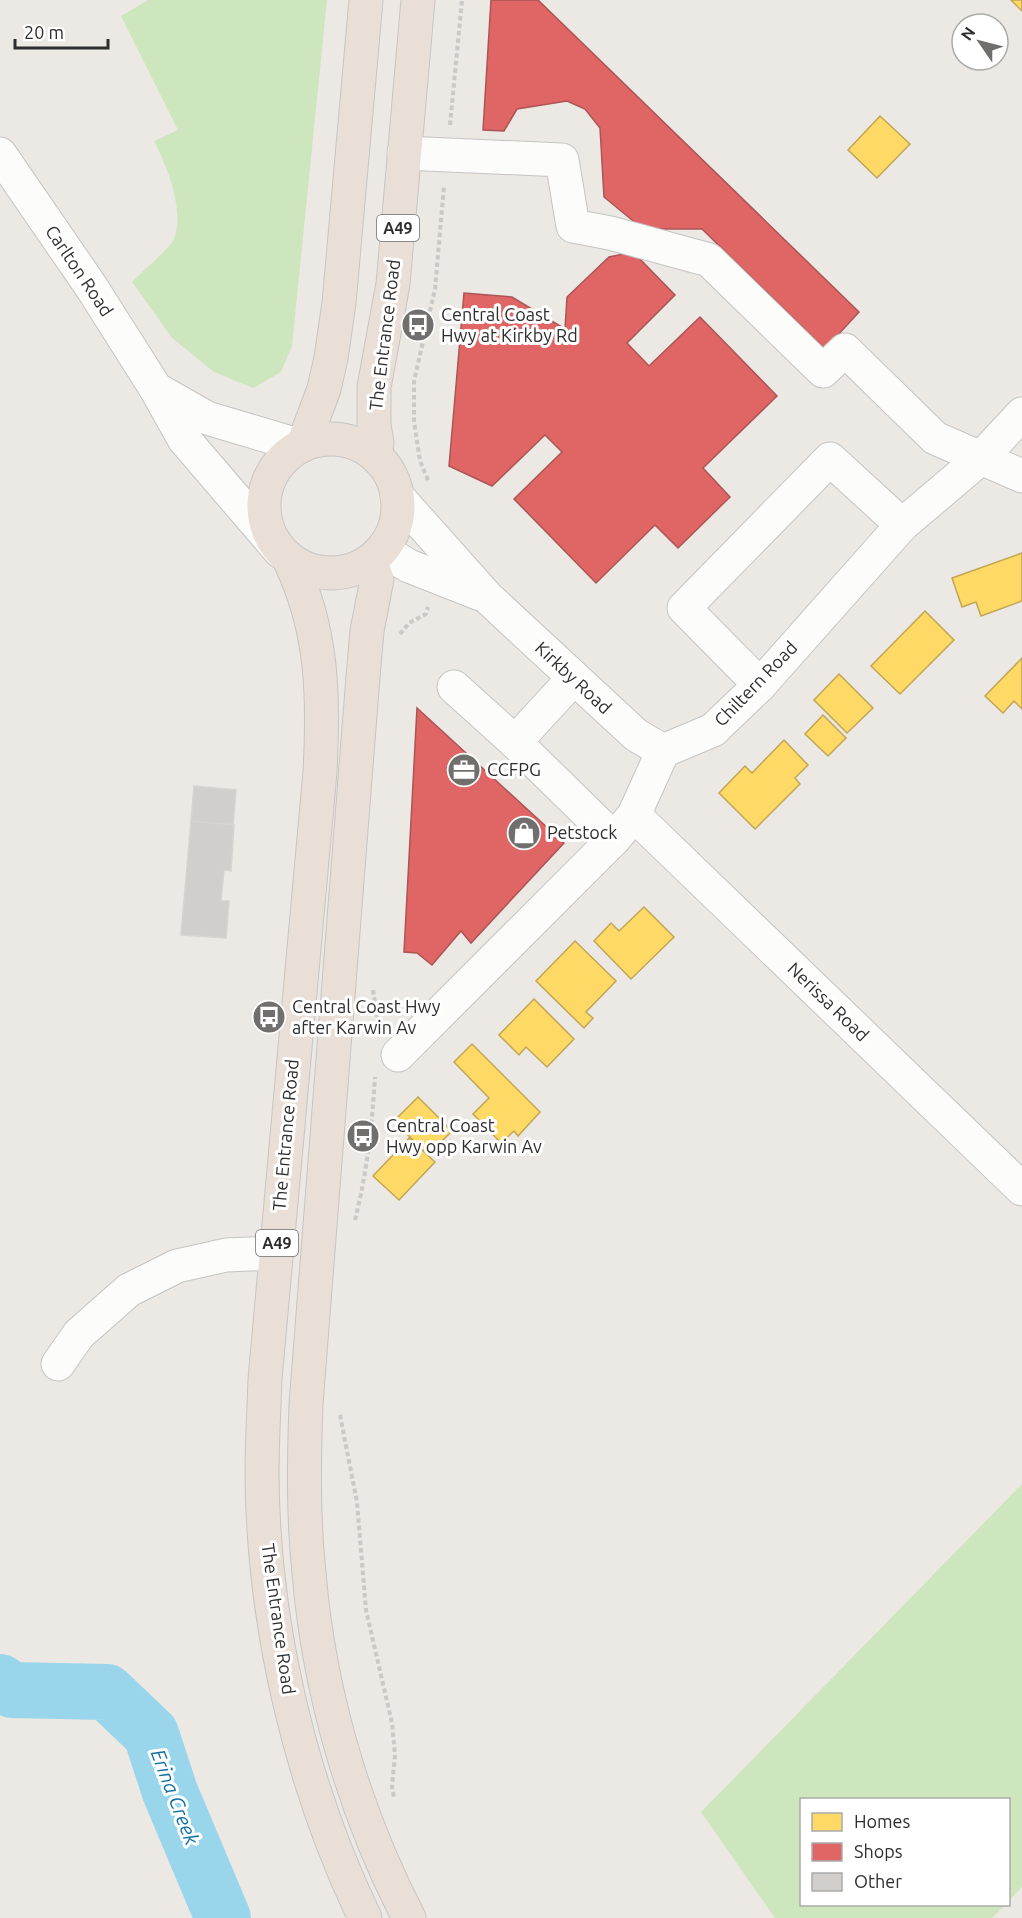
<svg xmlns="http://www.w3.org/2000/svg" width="1022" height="1918" font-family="Ubuntu,sans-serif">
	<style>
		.green { fill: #cee6be }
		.homes { fill: #ffd966; stroke: #c0a655; stroke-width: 1.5 }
		.shops { fill: #e06666; stroke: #ab5555; stroke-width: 1.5 }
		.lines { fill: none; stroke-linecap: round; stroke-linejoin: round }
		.river { stroke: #99d6ec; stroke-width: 56 }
		.building { fill: #d1cecb; stroke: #d7d4d0; stroke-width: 1.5 }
		.minor-casing { stroke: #c5c4c5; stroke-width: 35 }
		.highway-casing { stroke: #c6c5c4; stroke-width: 35 }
		.path { stroke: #c9c9c8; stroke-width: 4; stroke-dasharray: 4.5 3; stroke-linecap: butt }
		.minor { stroke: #fcfcfb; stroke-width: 33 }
		.highway { stroke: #eadfd6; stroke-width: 33 }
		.labels { text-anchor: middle; stroke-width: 6; stroke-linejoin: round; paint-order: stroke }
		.shield { fill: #fff; stroke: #6d6d6d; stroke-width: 1.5 }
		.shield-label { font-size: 16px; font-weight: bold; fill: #2e2e2e }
		.street-label { font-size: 18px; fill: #2e2e2e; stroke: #fff }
		.poi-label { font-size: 18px; fill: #2e2e2e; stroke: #fff; text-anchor: start }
		.water-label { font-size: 20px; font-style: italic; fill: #0d6fa3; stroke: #fff }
	</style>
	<rect width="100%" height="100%" fill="#ece8e4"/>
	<g class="green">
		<path d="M148 0H327L292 346 281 372 253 388 214 372 172 338 132 282C140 273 170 248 174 239 185 211 167 166 154 141L178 130 121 16Z"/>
		<path d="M1022 1484V1887L1009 1901 1008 1800H802V1904L1005 1905 992 1918H775L701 1812Z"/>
	</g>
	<g class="homes">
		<path d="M1011 0H1022V11Z"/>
		<path d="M880 116 910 144 877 178 848 150Z"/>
		<path d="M1022 553V601L981 616 976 602 962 607 952 578Z"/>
		<path d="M925 611 954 640 900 694 871 666Z"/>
		<path d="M1022 658V709L1014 701 1003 713 985 696Z"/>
		<path d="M839 674 873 708 847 733 814 700Z"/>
		<path d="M823 715 846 738 828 756 805 734Z"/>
		<path d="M784 740 808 765 795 778 800 784 755 829 719 793 745 766 752 773Z"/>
		<path d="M644 907 674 937 631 979 594 941 611 923 619 931Z"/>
		<path d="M575 941 616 981 586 1012 593 1018 584 1028 536 981Z"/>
		<path d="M534 999 574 1039 547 1067 526 1047 519 1055 499 1035Z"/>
		<path d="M472 1044 540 1112 518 1136 514 1131 501 1143 473 1114 489 1098 454 1062Z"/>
		<path d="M418 1097 452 1131 428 1155 394 1121Z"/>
		<path d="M409 1138 435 1162 399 1200 373 1176Z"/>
	</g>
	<g class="shops">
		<path d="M491 0H538L859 312 825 349 702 229H643L604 197 600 128 585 109 567 101 517 109 504 131 483 130Z"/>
		<path d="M633 252 675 295 627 343 649 366 700 317 777 396 703 468 730 497 678 548 655 525 596 583 514 499 562 452 545 435 492 486 449 466 464 293 512 297 565 329 567 297 609 257Z"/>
		<path d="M417 708 564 843 471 943 461 931 432 965 417 953 404 952Z"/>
	</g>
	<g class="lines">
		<path class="river" d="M0 1682 12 1690 107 1692 151 1734 170 1792 223 1918"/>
	</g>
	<g class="building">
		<path d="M194 786 236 790 233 825 191 821Z"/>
		<path d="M191 821 234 825 231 871 224 870 221 901H229L226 938 181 935Z"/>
	</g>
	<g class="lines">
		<g class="minor-casing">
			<g id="minor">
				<path d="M404 153 562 160 573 226 610 233 709 260 823 371 845 350 935 438 1022 476"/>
				<path d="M0 154 92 288 156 389 184 439 280 551"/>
				<path d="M156 389 207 418 301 446"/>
				<path d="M397 496 487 597 636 735 663 751"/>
				<path d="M382 550 409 566 480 594"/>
				<path d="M760 685 684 608 830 459 902 525"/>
				<path d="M454 687 515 742 614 839"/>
				<path d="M515 742 573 679"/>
				<path d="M634 815 1022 1189"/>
				<path d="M398 1055 614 839 634 815 663 751 713 730 760 685 902 525 981 458 1022 414"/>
				<path d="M58 1364 79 1334 129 1290 177 1266 226 1255 276 1253"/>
			</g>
		</g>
		<g class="highway-casing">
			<g id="highway">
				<circle cx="331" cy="506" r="67"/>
				<path d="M303 445 324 389 331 358 339 303 366 0"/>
				<path d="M375 455 377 443 374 425V387L393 284 418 0"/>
				<path d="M289 559C323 629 324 696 320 772L265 1379C264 1410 262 1442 262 1474 263 1624 300 1783 365 1918"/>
				<path d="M370 561 377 579 367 631 363 677 306 1404C304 1460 303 1516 309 1573 319 1692 354 1812 409 1918"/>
			</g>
		</g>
		<g class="path">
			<path d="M450 125 462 0"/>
			<path d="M428 480 420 461 414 421V381L435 289 444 186"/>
			<path d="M400 634 409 623 426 614 428 607"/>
			<path d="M373 990 379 1030"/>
			<path d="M355 1220C367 1173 372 1125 375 1077"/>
			<path d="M340 1415 357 1502 366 1610 392 1723 395 1755 392 1786 394 1798"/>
		</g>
		<use href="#minor" class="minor"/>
		<use href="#highway" class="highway"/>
	</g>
	<defs>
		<g id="bus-disc" transform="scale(1.725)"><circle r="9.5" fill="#706f6e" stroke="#fff"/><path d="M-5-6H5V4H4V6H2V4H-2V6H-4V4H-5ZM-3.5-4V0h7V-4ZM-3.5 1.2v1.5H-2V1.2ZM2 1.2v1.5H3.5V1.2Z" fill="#fff"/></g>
		<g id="office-disc" transform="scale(1.725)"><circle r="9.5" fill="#706f6e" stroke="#fff"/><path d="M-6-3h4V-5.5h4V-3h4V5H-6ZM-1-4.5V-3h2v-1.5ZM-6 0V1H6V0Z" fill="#fff"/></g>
		<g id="shop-disc" transform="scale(1.725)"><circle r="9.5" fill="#706f6e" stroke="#fff"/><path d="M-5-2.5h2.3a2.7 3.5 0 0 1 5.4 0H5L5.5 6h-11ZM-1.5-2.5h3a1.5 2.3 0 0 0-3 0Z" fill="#fff"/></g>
	</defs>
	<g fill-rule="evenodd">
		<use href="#bus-disc" x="418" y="325"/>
		<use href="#office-disc" x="464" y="770"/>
		<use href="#shop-disc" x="524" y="833"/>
		<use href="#bus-disc" x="269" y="1017"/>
		<use href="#bus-disc" x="363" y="1136"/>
	</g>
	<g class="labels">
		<g class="shield">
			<rect x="377" y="215" width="42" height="26" rx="4.5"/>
			<rect x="256" y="1230" width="42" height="26" rx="4.5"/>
		</g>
		<g class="shield-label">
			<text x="398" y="234">A49</text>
			<text x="277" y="1249">A49</text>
		</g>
		<g class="street-label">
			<text transform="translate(79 271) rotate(56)" y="6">Carlton Road</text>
			<text transform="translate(385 335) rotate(-83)" y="6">The Entrance Road</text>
			<text transform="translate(573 678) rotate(43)" y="6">Kirkby Road</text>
			<text transform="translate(756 684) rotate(-46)" y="6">Chiltern Road</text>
			<text transform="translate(828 1002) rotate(44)" y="6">Nerissa Road</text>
			<text transform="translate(286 1135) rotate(-85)" y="6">The Entrance Road</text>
			<text transform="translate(278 1619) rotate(82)" y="6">The Entrance Road</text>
		</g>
		<g class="poi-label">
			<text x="441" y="321">Central Coast<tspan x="441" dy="21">Hwy at Kirkby Rd</tspan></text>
			<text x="487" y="776">CCFPG</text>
			<text x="547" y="839">Petstock</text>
			<text x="292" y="1013">Central Coast Hwy<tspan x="292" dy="21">after Karwin Av</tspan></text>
			<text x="386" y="1132">Central Coast<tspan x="386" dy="21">Hwy opp Karwin Av</tspan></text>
		</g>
		<g class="water-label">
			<text transform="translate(175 1797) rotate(69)" y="7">Erina Creek</text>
		</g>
	</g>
	<rect x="800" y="1798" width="210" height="108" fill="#ffffff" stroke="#ababab" stroke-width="1.5"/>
	<rect x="812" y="1813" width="30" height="18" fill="#ffd966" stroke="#ababab" stroke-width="1.5"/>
	<text x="854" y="1828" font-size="18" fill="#2e2e2e">Homes</text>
	<rect x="812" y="1843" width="30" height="18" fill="#e06666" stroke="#ababab" stroke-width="1.5"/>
	<text x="854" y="1858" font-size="18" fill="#2e2e2e">Shops</text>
	<rect x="812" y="1873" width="30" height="18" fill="#d1cecb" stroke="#ababab" stroke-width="1.5"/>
	<text x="854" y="1888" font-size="18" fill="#2e2e2e">Other</text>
	<g transform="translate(980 42) rotate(305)"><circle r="28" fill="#ffffff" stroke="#ababab" stroke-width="1.5"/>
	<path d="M0-4.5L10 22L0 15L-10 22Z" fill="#706f6e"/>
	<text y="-9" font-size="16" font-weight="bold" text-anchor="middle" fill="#2e2e2e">N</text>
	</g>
	<path d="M15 39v9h93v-9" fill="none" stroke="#2e2e2e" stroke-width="3"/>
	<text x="24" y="39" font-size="18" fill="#2e2e2e" stroke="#ffffff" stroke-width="4.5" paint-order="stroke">20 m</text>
</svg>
